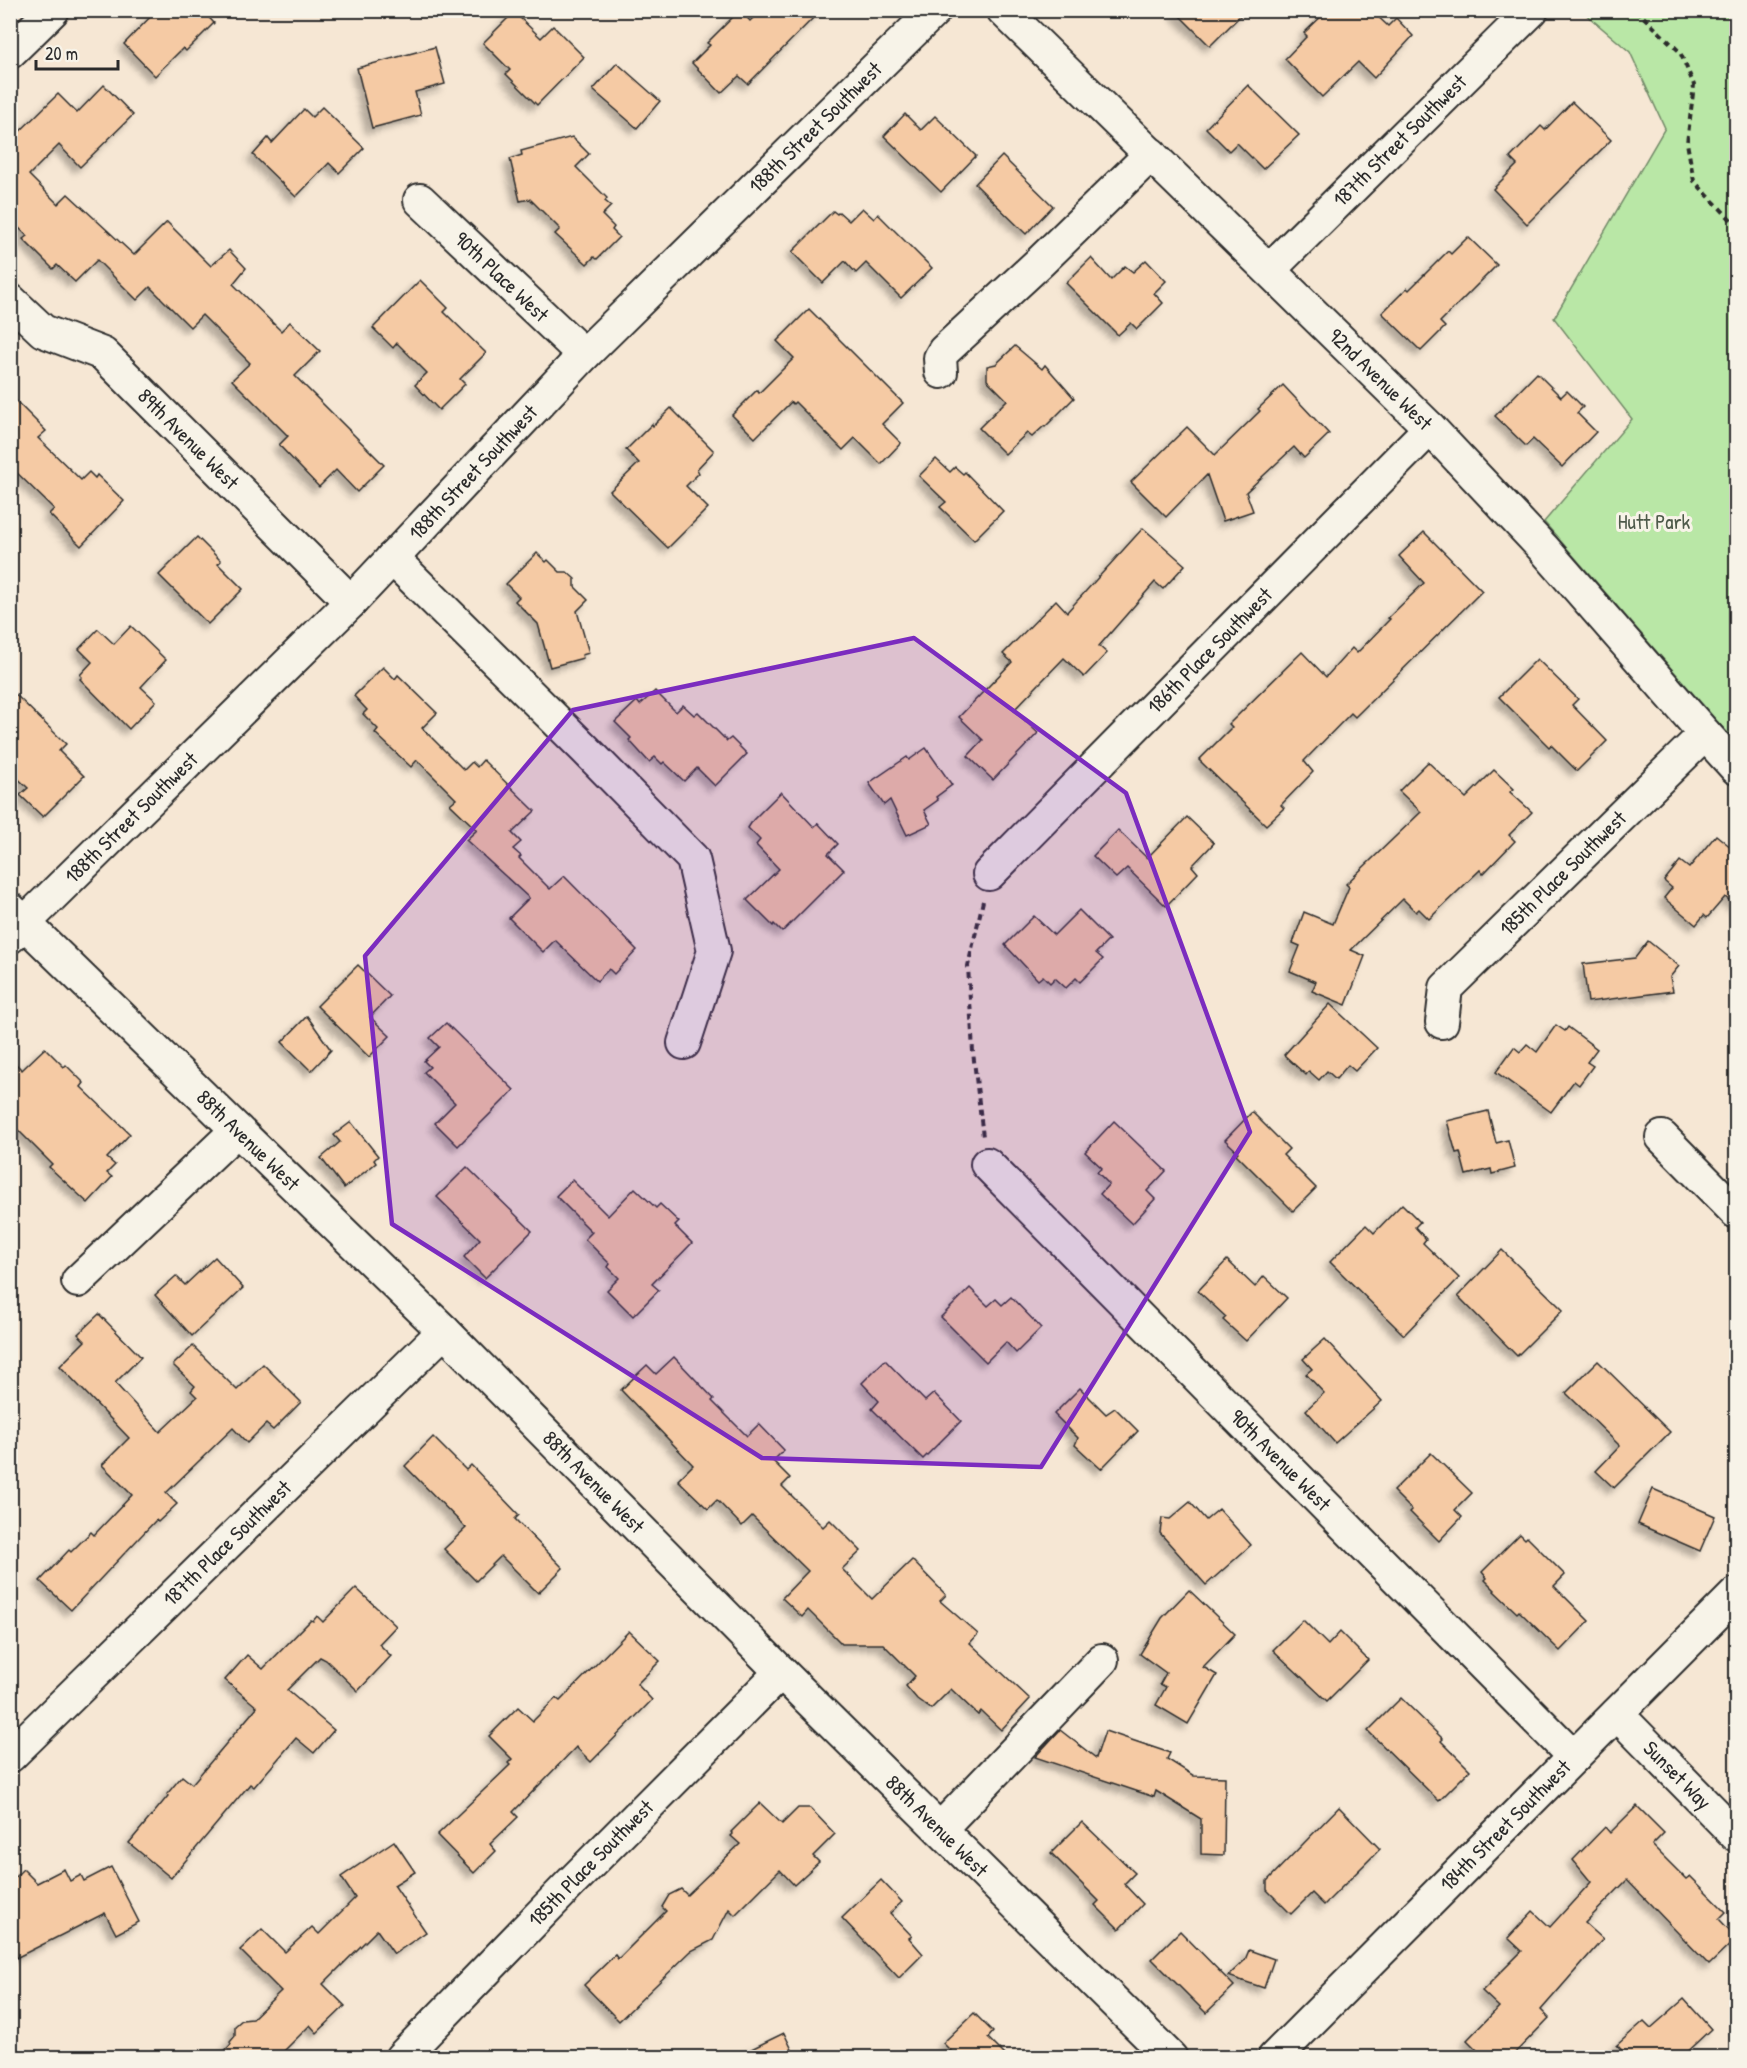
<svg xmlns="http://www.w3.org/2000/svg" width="1747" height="2068" font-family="'Patrick Hand',sans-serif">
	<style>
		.green { fill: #b9e7a6; stroke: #728968; stroke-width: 1.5 }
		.building { fill: #f5caa4; stroke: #2b2b2b; stroke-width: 1.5; filter: url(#shadow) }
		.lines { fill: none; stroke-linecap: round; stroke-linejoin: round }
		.minor-casing { stroke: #2b2b2b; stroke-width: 36 }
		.path { stroke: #2b2b2b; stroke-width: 4; stroke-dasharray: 6 4.5; stroke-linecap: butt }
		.minor { stroke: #f7f3e8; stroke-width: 32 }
		.marked { fill: #7b2cbf; fill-opacity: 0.2; stroke: #7b2cbf; stroke-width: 4.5; stroke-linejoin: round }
		.labels { text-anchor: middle; stroke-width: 6; stroke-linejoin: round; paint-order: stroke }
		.street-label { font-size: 21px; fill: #2b2b2b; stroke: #f7f3e8 }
		.park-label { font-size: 21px; fill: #4e5a4a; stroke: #f7f3e8 }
	</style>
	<defs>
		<filter id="shadow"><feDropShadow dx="-5.5" dy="5.5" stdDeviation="3" flood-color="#0004"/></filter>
	</defs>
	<rect width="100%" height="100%" fill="#f6e7d4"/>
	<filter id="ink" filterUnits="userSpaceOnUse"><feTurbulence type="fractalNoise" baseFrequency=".0167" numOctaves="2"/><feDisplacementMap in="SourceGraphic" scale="12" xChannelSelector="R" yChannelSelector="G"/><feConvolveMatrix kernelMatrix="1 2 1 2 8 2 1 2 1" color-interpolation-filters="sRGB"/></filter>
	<g filter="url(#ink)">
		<path class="green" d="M1582 11H1736V743L1544 522 1632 419 1554 318 1665 128 1630 52Z"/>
		<g class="building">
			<path d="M157 10H202L214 23 186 51 183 48 155 76 124 44Z"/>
			<path d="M740 10 750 21 761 10H821L748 84 739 76 721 93 692 63 710 45 707 43Z"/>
			<path d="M1174 10H1246L1210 46Z"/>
			<path d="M1328 10 1372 11 1388 26 1396 18 1413 36 1374 78 1358 62 1322 97 1285 59 1307 36 1304 33Z"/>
			<path d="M514 12 541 38 553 26 584 57 537 105 506 74 510 70 483 43Z"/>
			<path d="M435 47 445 84 415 92 421 115 372 128 357 68Z"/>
			<path d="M617 63 660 101 637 128 593 90Z"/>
			<path d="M104 85 133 115 80 167 59 145 29 175 58 204 68 194 134 255 167 222 211 266 229 250 246 268 233 284 281 331 290 322 320 351 295 376 384 465 357 492 336 470 319 487 279 445 288 436 232 380 250 363 202 315 190 327 150 287 137 300 97 260 75 282 57 265 53 269 23 239 27 236 10 219V141L58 94 77 113Z"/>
			<path d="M1248 85 1299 135 1263 169 1237 143 1229 151 1206 128Z"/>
			<path d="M1572 102 1611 140 1527 224 1493 189 1517 165 1510 158 1541 126 1545 130Z"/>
			<path d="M322 107 364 148 339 173 329 163 296 197 253 155 268 138 272 143 304 109 312 117Z"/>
			<path d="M905 114 921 130 935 116 976 156 941 192 884 136Z"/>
			<path d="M572 137 589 154 576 167 607 198 605 201 611 206 602 215 614 227 612 230 619 237 597 259 594 257 587 264 555 234 560 229 530 199 520 201 510 159 522 155 521 151Z"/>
			<path d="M1002 156 1053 206 1026 234 975 184Z"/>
			<path d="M862 208 874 219 878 214 932 268 901 298 866 263 856 273 845 261 823 283 792 252 833 211 837 214 839 212 849 221Z"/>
			<path d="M1468 237 1497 265 1440 322 1445 327 1421 351 1382 313 1407 288 1409 290 1448 251 1451 254Z"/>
			<path d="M1091 258 1111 280 1125 266 1133 272 1146 260 1166 281 1154 293 1163 303 1137 329 1131 323 1118 335 1066 283Z"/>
			<path d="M420 280 448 308 444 312 486 353 460 379 465 384 439 410 415 385 427 373 397 343 393 348 373 328Z"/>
			<path d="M809 309 903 403 882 424 901 443 881 464 855 438 843 450 795 402 793 404 791 402 755 438 732 415 757 390 759 393 794 358 777 341Z"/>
			<path d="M1015 346 1042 369 1045 365 1074 398 1045 427 1044 426 1032 437 1027 433 1005 454 979 428 1007 400 987 380V366L996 364Z"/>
			<path d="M1537 373 1561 397 1567 391 1583 407 1577 413 1596 432 1562 467 1533 439 1526 446 1495 416Z"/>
			<path d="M1283 385 1329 434 1304 458 1294 447 1246 492 1253 511 1223 521 1207 475 1166 517 1131 482 1187 427 1215 455 1260 411 1258 409Z"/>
			<path d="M10 395 46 431 38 438 81 480 89 472 95 478 97 475 124 501 81 546 49 514 54 509 10 466Z"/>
			<path d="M671 408 714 451 697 469 699 473 686 486 708 508 668 548 610 491 639 463 626 450 652 424 653 426Z"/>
			<path d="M936 459 950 472 955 467 963 474 965 472 1003 511 974 540 940 507 946 502 919 476Z"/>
			<path d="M1143 528 1185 565 1163 589 1155 582 1099 646 1107 653 1084 677 1064 658 1014 710 1038 733 993 780 968 756 983 740 959 717 1012 662 1003 654 1056 600 1067 612Z"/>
			<path d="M1424 532 1482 591 1355 717 1351 713 1304 761 1313 772 1281 805 1284 808 1266 825 1199 760 1232 727 1229 724 1302 652 1326 677 1352 648 1357 653 1390 619 1388 618 1424 583 1399 556Z"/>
			<path d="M197 537 221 561 218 564 243 589 208 624 159 575Z"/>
			<path d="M537 553 546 562 548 560 560 572H567L575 579V587L588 600 577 611 589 653 582 655 583 658 550 667 538 624 515 601 519 597 506 584Z"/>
			<path d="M131 626 166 660 141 687 156 701 129 729 80 679 82 677 80 675 92 662 79 649 98 629 114 644Z"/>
			<path d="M1537 659 1578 699 1572 705 1607 741 1577 771 1551 745 1549 747 1499 697Z"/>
			<path d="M383 667 395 679 398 675 437 713 422 728 464 770 472 762 477 767 483 760 535 811 512 833 521 842 513 849 521 856 519 858 550 889 564 876 637 950 614 974 609 969 597 981 555 940 543 952 509 918 529 898 466 840 477 830 450 804 456 799 417 760 411 767 375 733 378 729 363 714 367 710 354 696Z"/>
			<path d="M10 689 66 744 59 751 84 776 43 817 20 795 28 788 10 771Z"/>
			<path d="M655 691 676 712 683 705 694 715 698 712 727 741 731 738 747 754 715 786 697 768 684 781 664 762 662 764 655 757 649 762 629 740 631 738 615 722 637 701 640 705Z"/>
			<path d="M926 748 952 785 936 797 938 800 924 810 931 824 907 835 890 800 884 805 869 783 907 757 909 760Z"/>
			<path d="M1428 762 1466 798 1494 770 1514 789 1510 792 1532 812 1509 835 1515 841 1483 874 1480 870 1429 919 1419 909 1416 912 1403 899 1351 950 1365 956 1346 1005 1312 991 1316 982 1290 971 1300 946 1293 943 1304 912 1333 924 1349 887 1346 884 1421 812 1399 791Z"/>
			<path d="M781 792 814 827 818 823 838 844 828 854 844 870 782 932 774 924 773 926 747 900 779 869 756 845 760 840 748 828 753 820Z"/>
			<path d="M1187 817 1214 843 1192 866 1198 873 1166 906 1127 868 1116 878 1093 856 1118 830 1147 858Z"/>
			<path d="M1716 835 1737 852V906L1725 897 1707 918 1704 915 1696 925 1664 898 1672 888 1664 881 1680 861 1689 868Z"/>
			<path d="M1079 910 1109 940 1096 953 1103 959 1080 982 1076 978 1066 988 1055 978 1050 983 1043 976 1038 980 1005 945 1034 916 1054 935Z"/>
			<path d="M1648 941 1679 966 1670 977 1673 991 1588 1002 1583 964 1635 958Z"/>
			<path d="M358 965 390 996 370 1017 390 1036 369 1057 317 1006Z"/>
			<path d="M1330 1004 1377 1048 1355 1071 1348 1065 1336 1079 1327 1071 1319 1080 1309 1071 1306 1075 1284 1055Z"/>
			<path d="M307 1016 331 1050 311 1071 282 1042Z"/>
			<path d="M446 1023 514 1090 458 1146 435 1123 455 1103 424 1072 430 1067 424 1061 439 1047 430 1038Z"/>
			<path d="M1556 1025 1565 1031 1568 1027 1597 1049 1587 1062 1593 1066 1579 1085 1574 1081 1551 1112 1496 1072 1514 1047 1520 1052 1527 1044 1537 1052Z"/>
			<path d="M45 1048 64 1067 66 1065 84 1083 81 1087 130 1134 107 1158 115 1165 107 1173 112 1177 88 1203 49 1167 52 1164 10 1122V1058L22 1070Z"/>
			<path d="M1488 1111 1496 1143 1508 1140 1515 1168 1492 1174 1491 1169 1466 1175 1460 1152 1456 1153 1447 1121Z"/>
			<path d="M1252 1112 1289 1149 1283 1155 1316 1188 1293 1211 1236 1154 1238 1152 1225 1140Z"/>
			<path d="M1114 1121 1166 1171 1147 1191 1155 1199 1132 1224 1100 1194 1109 1184 1097 1172 1102 1168 1085 1152Z"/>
			<path d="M351 1122 378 1156 374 1160 376 1163 344 1188 321 1158 340 1142 334 1135Z"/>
			<path d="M467 1167 532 1231 485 1278 464 1257 480 1239 437 1197Z"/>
			<path d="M572 1180 608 1216 635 1188 656 1208 660 1204 679 1222 675 1226 692 1243 652 1284 659 1290 633 1316 607 1290 619 1278 608 1267 610 1264 585 1239 592 1232 556 1196Z"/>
			<path d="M1402 1204 1420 1222 1415 1227 1426 1239 1423 1243 1459 1278 1404 1335 1330 1262 1366 1225 1374 1233Z"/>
			<path d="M1502 1250 1563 1310 1517 1356 1458 1296Z"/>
			<path d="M215 1257 243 1288 192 1336 155 1295 176 1276 185 1285Z"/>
			<path d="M1227 1260 1255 1287 1264 1276 1287 1298 1246 1341 1223 1320 1226 1317 1198 1291Z"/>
			<path d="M970 1288 988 1306 996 1299 1002 1305 1011 1297 1041 1328 1016 1353 1006 1342 986 1362 941 1317Z"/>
			<path d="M99 1314 141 1357 115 1383 160 1432 197 1397 191 1391 195 1386 173 1365 193 1346 237 1390 263 1364 301 1402 273 1430 266 1424 247 1443 233 1428 166 1493 177 1504 158 1522 156 1520 71 1610 40 1581 69 1550 71 1552 91 1532 94 1535 132 1495 102 1465 129 1438 60 1366 85 1341 78 1334Z"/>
			<path d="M1325 1339 1382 1401 1335 1443 1306 1410 1324 1393 1306 1374 1312 1369 1303 1359Z"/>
			<path d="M674 1357 714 1399 712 1401 747 1436 759 1424 784 1450 773 1461 790 1478 782 1486 823 1527 830 1520 861 1551 842 1569 872 1599 912 1560 946 1595 940 1601 978 1634 970 1643 1030 1699 1001 1730 981 1711 978 1715 951 1689 931 1709 917 1699 906 1686 915 1676 883 1644H842L808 1610 802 1617 782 1598 808 1571 752 1516 742 1526 717 1500 708 1509 678 1480 693 1465 621 1390 647 1365 656 1374Z"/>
			<path d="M885 1360 925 1401 934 1393 961 1421 923 1459 872 1409 879 1401 862 1383Z"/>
			<path d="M1598 1361 1670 1432 1614 1488 1596 1471 1620 1446 1566 1393Z"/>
			<path d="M1080 1388 1106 1414 1115 1408 1138 1431 1101 1469 1075 1445 1078 1438 1054 1414Z"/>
			<path d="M433 1437 466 1470 471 1465 519 1515 515 1519 563 1568 538 1593 501 1556 476 1581 444 1549 466 1528 405 1466Z"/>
			<path d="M1431 1453 1472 1493 1455 1510 1462 1517 1439 1541 1410 1512 1412 1510 1393 1491Z"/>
			<path d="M1653 1489 1715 1516 1700 1551 1638 1524Z"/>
			<path d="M1190 1502 1206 1520 1219 1509 1251 1545 1206 1585 1160 1533 1162 1518 1170 1519Z"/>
			<path d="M1520 1534 1525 1539 1527 1537 1565 1575 1554 1586 1589 1621 1560 1651 1519 1611 1517 1613 1494 1591 1495 1590 1485 1580 1487 1578 1482 1572Z"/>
			<path d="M356 1588 396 1626 379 1644 391 1656 358 1691 326 1660 320 1657 287 1690 334 1730 314 1753 296 1738 254 1787 250 1784 171 1878 129 1843 168 1796 167 1794 182 1776 192 1784 257 1707 225 1680 247 1655 263 1669 311 1620 313 1621 317 1616 323 1622Z"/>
			<path d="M1189 1590 1235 1634 1203 1667 1217 1675 1188 1724 1156 1705 1166 1687 1160 1684 1166 1673 1140 1654 1162 1618Z"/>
			<path d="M1303 1620 1328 1645 1340 1632 1368 1660 1327 1701 1273 1650Z"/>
			<path d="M629 1631 660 1661 637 1684 652 1700 591 1762 576 1747 513 1812 518 1817 490 1844 496 1851 474 1873 437 1835 510 1765 508 1763 512 1759 489 1736 518 1707 533 1721 556 1698 560 1701Z"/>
			<path d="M1401 1698 1443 1739 1441 1741 1470 1770 1439 1801 1368 1731Z"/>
			<path d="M1060 1730 1096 1758 1105 1731 1170 1753 1167 1759 1194 1776 1225 1777 1224 1855 1201 1854V1819L1156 1791 1154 1797 1035 1757Z"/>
			<path d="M760 1803 782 1824 798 1808H810L835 1834 813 1856 819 1862 794 1885 780 1870 735 1915 729 1909 713 1940 691 1951 619 2021 584 1985 615 1955 618 1959 666 1911 662 1907 669 1895 681 1889 687 1895 740 1844 731 1836 733 1834 731 1832Z"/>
			<path d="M1637 1806 1664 1833 1652 1845 1686 1879 1690 1876 1726 1912 1719 1919 1737 1938 1709 1965 1627 1880 1585 1923 1603 1939 1541 2010 1549 2018 1510 2058H1485L1467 2040 1499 2007 1482 1991 1522 1951 1508 1938 1533 1911 1550 1927 1591 1882 1573 1860 1605 1827 1610 1833Z"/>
			<path d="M1339 1807 1380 1849 1324 1905 1312 1893 1291 1914 1267 1890V1881Z"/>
			<path d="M1082 1822 1135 1873 1124 1884 1143 1904 1119 1929 1095 1905 1099 1901 1051 1853Z"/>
			<path d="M394 1841 415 1872 394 1885 426 1932 394 1954 377 1930 323 1984 345 2006 317 2033 310 2025 277 2058H218L231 2044 230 2042 235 2036V2026L242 2020 252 2019 281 1991 240 1950 262 1929 285 1952 312 1927 319 1934 355 1898 341 1877Z"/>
			<path d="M111 1867 139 1922 116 1934 105 1913 10 1961V1882L23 1869 37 1883 64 1869 70 1881 81 1875 84 1881Z"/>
			<path d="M881 1880 902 1902 890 1913 912 1936 909 1938 923 1954 899 1978 842 1918Z"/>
			<path d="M1180 1931 1234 1986 1206 2013 1152 1959Z"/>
			<path d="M1249 1950 1274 1959 1264 1988 1228 1976 1245 1960Z"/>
			<path d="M1684 1999 1711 2029 1680 2058H1629L1617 2045 1644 2021 1651 2028Z"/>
			<path d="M974 2013 993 2032 988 2038 1008 2058H958L943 2043Z"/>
			<path d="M784 2033 796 2058H733Z"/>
		</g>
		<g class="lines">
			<g class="minor-casing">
				<g id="minor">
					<path id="s1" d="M1003 10 1430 428 1544 549 1705 734 1736 768"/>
					<path d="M10 52 53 10"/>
					<path id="s2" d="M420 200 584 355"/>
					<path id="s3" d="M1269 270 1532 10"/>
					<path id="s4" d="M10 300 43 331 103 354 351 602"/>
					<path d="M941 372 940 358 944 351 1040 262 1151 154"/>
					<path d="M392 558 585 749 693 859 714 951 684 1043"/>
					<path id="s5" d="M989 874 1430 428"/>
					<path id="s6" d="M10 909 444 1331 781 1672 1171 2058"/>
					<path id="s7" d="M10 937 351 602 584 355 935 10"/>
					<path id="s8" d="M1442 1022 1446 988 1705 734"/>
					<path d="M1662 1137 1736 1212"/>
					<path id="s9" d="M987 1164 1574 1757"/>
					<path d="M78 1281 237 1130"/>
					<path id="s10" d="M1617 1714 1736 1835"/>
					<path id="s11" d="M10 1756 444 1331"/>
					<path d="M940 1829 1102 1660"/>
					<path id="s12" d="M401 2058 571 1883 781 1672"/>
					<path id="s13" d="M1274 2058 1736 1594"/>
				</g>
			</g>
			<g class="path">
				<path d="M1636 10 1680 52 1694 85 1687 143 1694 181 1736 225"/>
				<path d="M983 901 968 966 973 1052 983 1137"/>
			</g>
			<use href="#minor" class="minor"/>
		</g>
	</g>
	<path class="marked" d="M914 638 1126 793 1250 1132 1041 1467 762 1458 392 1224 365 956 573 710Z"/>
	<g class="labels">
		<g class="street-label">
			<text dy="7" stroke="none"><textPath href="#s7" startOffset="1142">188th Street Southwest</textPath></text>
			<text dy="7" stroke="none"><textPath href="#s3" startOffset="184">187th Street Southwest</textPath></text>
			<text dy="7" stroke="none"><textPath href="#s2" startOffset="112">90th Place West</textPath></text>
			<text dy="7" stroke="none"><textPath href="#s1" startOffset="528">92nd Avenue West</textPath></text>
			<text dy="7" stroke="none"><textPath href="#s4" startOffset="230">89th Avenue West</textPath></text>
			<text dy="7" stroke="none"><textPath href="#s7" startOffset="656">188th Street Southwest</textPath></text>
			<text dy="7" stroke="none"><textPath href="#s5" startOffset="314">186th Place Southwest</textPath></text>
			<text dy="7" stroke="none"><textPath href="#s7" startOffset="170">188th Street Southwest</textPath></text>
			<text dy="7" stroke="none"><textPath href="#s8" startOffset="198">185th Place Southwest</textPath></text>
			<text dy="7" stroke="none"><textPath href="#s6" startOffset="332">88th Avenue West</textPath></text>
			<text dy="7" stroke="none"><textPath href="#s9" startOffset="417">90th Avenue West</textPath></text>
			<text dy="7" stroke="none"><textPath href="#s6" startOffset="818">88th Avenue West</textPath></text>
			<text dy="7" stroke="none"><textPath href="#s11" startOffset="304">187th Place Southwest</textPath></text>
			<text dy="7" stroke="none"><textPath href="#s10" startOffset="86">Sunset Way</textPath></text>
			<text dy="7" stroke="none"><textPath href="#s6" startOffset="1304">88th Avenue West</textPath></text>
			<text dy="7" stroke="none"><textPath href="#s13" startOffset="328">184th Street Southwest</textPath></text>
			<text dy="7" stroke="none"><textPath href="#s12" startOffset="272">185th Place Southwest</textPath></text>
		</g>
		<g class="park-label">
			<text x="1654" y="529">Hutt Park</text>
		</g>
	</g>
	<rect width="1747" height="2068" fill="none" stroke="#f7f3e8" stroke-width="36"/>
	<rect x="18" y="18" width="1711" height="2032" fill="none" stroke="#2b2b2b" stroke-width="2" filter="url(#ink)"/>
	<path d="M36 60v9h82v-9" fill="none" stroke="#2b2b2b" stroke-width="3"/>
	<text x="45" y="60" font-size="18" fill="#2b2b2b" stroke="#f7f3e8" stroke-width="4.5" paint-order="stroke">20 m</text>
</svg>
